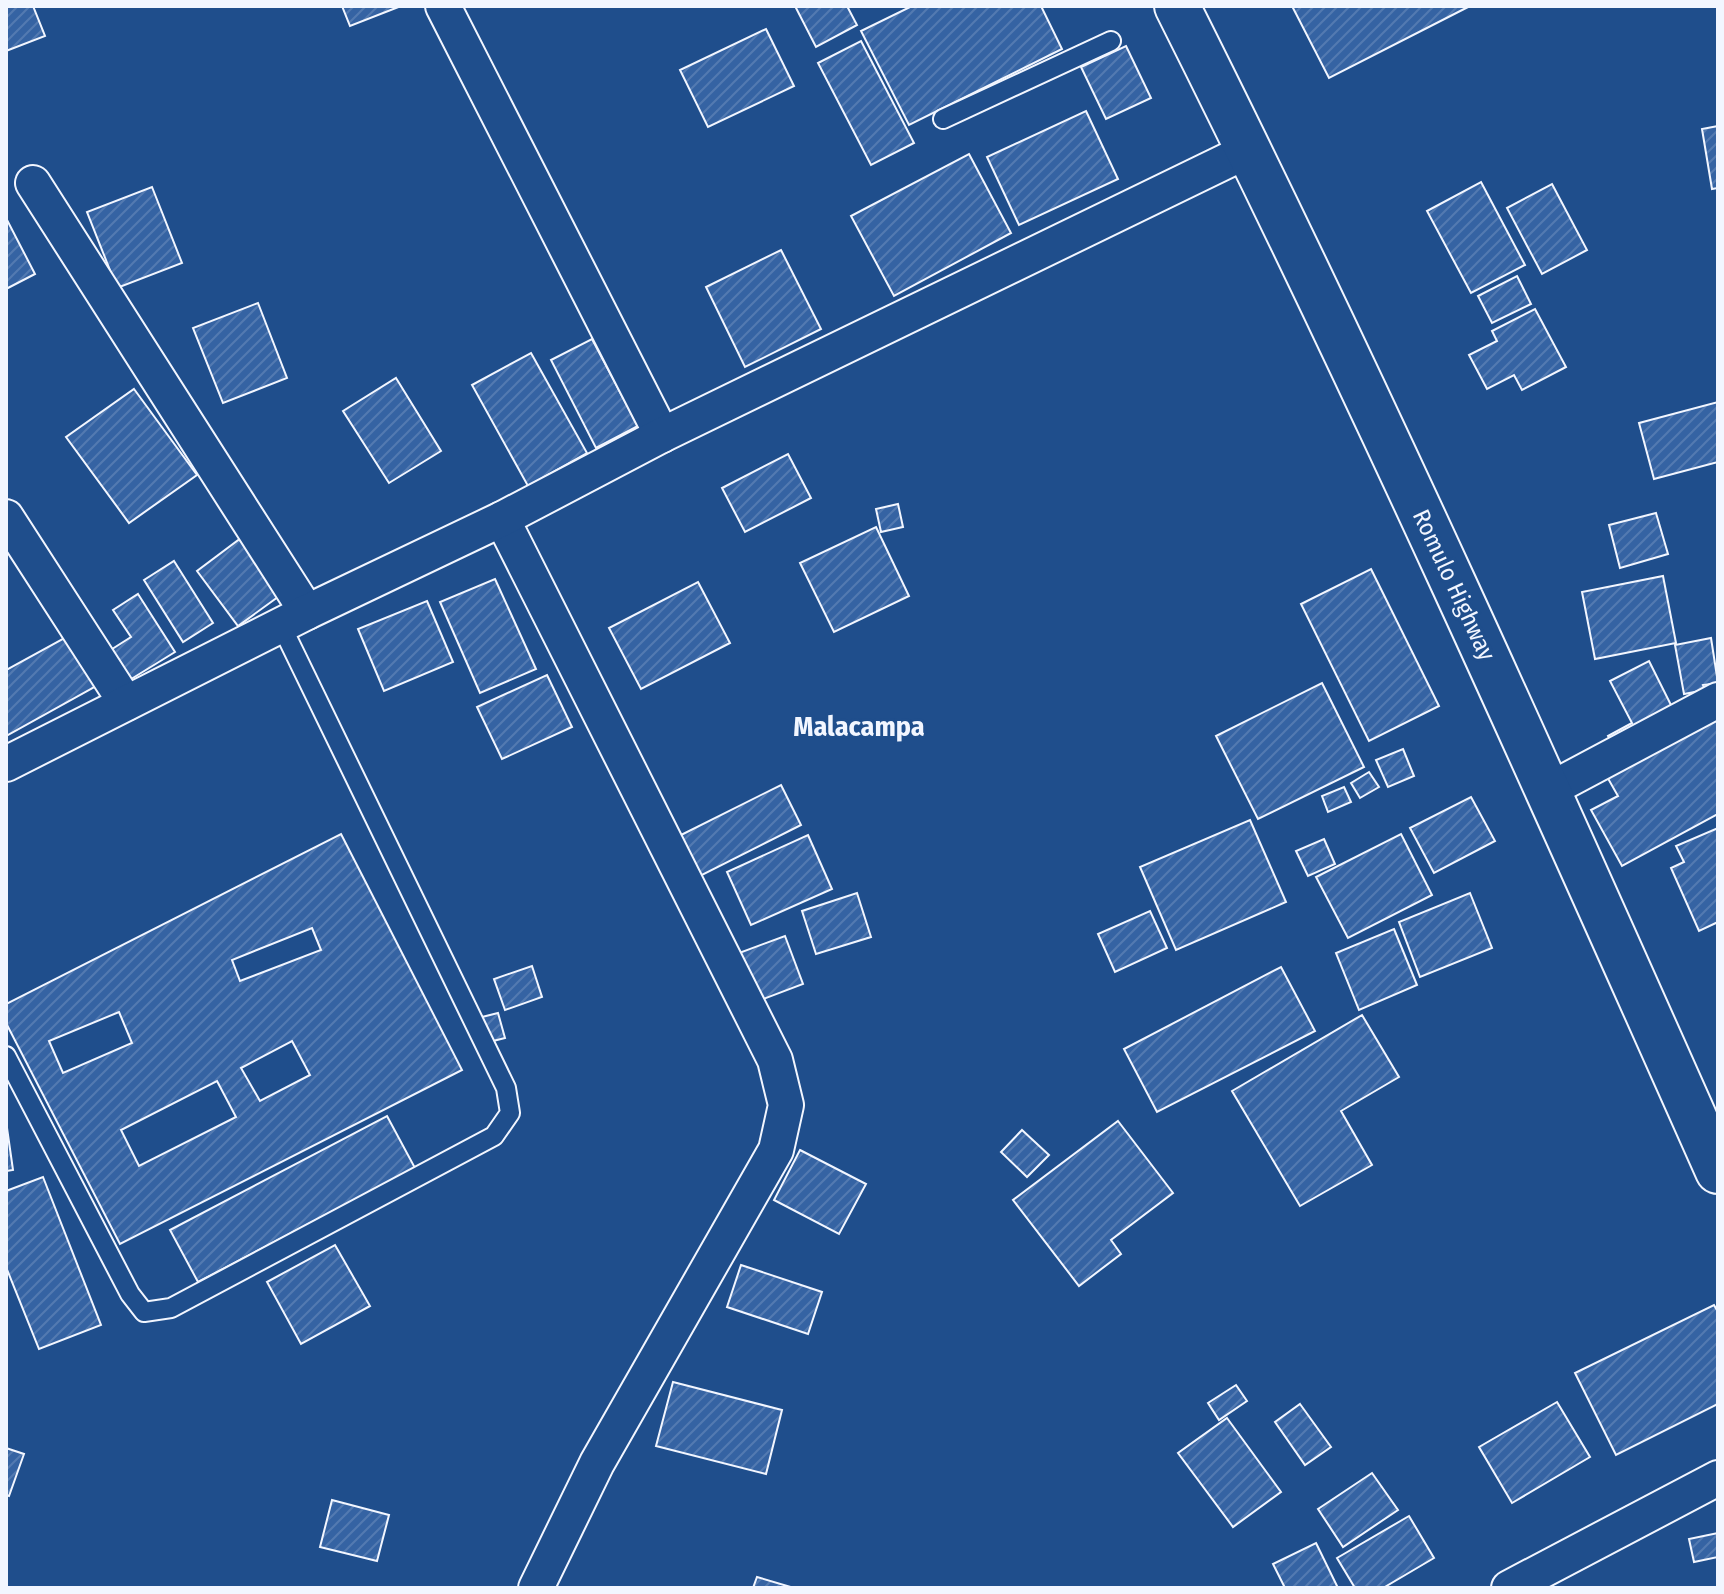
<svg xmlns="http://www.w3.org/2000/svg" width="1724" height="1594" font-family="'Fira Sans Condensed',sans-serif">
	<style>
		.building { fill: url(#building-hatch); stroke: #f2f6ff; stroke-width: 2; fill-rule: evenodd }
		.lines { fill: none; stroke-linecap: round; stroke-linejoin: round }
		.service-casing { stroke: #f2f6ff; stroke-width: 22 }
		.minor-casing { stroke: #f2f6ff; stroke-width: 38 }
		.trunk-casing { stroke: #f2f6ff; stroke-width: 48 }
		.service { stroke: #1f4e8c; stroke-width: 18 }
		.minor { stroke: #1f4e8c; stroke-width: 34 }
		.trunk { stroke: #1f4e8c; stroke-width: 44 }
		.labels { text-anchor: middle; stroke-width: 6; stroke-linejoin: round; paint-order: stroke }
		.street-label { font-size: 24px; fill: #f2f6ff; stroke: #1f4e8c }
		.quarter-label { font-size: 28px; font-weight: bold; fill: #f2f6ff; stroke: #1f4e8c }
	</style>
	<defs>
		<pattern id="building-hatch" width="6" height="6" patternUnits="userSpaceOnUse" patternTransform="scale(2)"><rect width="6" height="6" fill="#3563a3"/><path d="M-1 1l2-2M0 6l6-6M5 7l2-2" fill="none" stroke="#537ab1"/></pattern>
	</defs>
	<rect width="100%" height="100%" fill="#1f4e8c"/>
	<g class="building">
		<path d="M6 6H33L45 36 6 51Z"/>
		<path d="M342 6H401L350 26Z"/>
		<path d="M795 6H847L857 25 816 47Z"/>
		<path d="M912 6H1041L1062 49 909 125 861 31Z"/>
		<path d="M1292 6H1470L1329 78Z"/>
		<path d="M766 29 794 86 708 127 680 70Z"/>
		<path d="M861 41 914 143 871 165 818 63Z"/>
		<path d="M1126 46 1151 98 1106 119 1081 67Z"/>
		<path d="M1086 111 1118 179 1019 225 987 157Z"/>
		<path d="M1718 126V188L1712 189 1702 129Z"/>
		<path d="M969 154 1011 233 894 296 851 216Z"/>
		<path d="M1481 182 1525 265 1471 293 1427 211Z"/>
		<path d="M1552 184 1587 250 1542 274 1507 208Z"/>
		<path d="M152 187 182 263 117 288 87 212Z"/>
		<path d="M6 218 35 274 6 289Z"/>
		<path d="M781 250 821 329 745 367 706 287Z"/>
		<path d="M1517 276 1531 304 1492 323 1478 296Z"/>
		<path d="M258 303 287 378 223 403 193 328Z"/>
		<path d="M1535 309 1566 367 1522 390 1514 375 1487 389 1469 355 1497 341 1492 331Z"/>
		<path d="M592 339 638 426 596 448 551 360Z"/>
		<path d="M531 353 587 453 528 486 472 385Z"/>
		<path d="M396 378 441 451 389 483 343 411Z"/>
		<path d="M134 389 197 475 129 523 66 437Z"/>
		<path d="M1718 402V462L1654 479 1639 423Z"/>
		<path d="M788 454 811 498 745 532 722 488Z"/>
		<path d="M898 504 903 527 881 532 876 509Z"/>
		<path d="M1656 513 1668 554 1620 568 1609 525Z"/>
		<path d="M876 527 909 596 834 632 800 563Z"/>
		<path d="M241 538 282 594 238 626 197 571Z"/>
		<path d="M174 561 213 623 183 642 144 580Z"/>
		<path d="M1371 569 1439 706 1369 741 1301 604Z"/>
		<path d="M1663 576 1676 643 1595 659 1582 592Z"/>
		<path d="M495 579 536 669 480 693 440 602Z"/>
		<path d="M698 582 730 643 641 689 609 628Z"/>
		<path d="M138 594 175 652 128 681 109 651 131 637 113 610Z"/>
		<path d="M427 601 453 662 384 691 358 629Z"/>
		<path d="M68 636 96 686 6 736V670Z"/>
		<path d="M1711 638 1718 683 1703 685 1705 690 1684 694 1675 645Z"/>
		<path d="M1649 661 1676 715 1614 747 1608 736 1632 723 1610 681Z"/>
		<path d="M547 675 572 727 502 759 477 707Z"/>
		<path d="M1322 683 1364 767 1258 819 1216 736Z"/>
		<path d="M1718 715V814L1622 866 1591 810 1618 796 1606 775Z"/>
		<path d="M1403 749 1414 776 1388 787 1376 760Z"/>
		<path d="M1369 772 1379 787 1360 798 1351 783Z"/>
		<path d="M781 785 801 825 696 878 675 838Z"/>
		<path d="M1344 787 1351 802 1328 812 1322 796Z"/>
		<path d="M1471 797 1495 841 1434 873 1410 828Z"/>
		<path d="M1250 820 1286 902 1176 950 1140 867Z"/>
		<path d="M1718 828V922L1699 931 1671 868 1684 862 1676 846Z"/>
		<path d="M341 834 462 1070 120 1244 6 1023V1004ZM312 928 321 950 240 981 232 960ZM119 1012 132 1043 63 1073 49 1041ZM292 1041 310 1075 260 1101 241 1068ZM217 1081 236 1117 139 1166 121 1130Z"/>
		<path d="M1401 834 1432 895 1348 938 1316 877Z"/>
		<path d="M808 835 832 889 751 925 727 872Z"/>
		<path d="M1324 839 1335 864 1308 876 1296 851Z"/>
		<path d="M857 893 871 937 816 954 802 911Z"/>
		<path d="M1470 893 1492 948 1420 977 1399 922Z"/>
		<path d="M1150 911 1167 948 1115 972 1098 934Z"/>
		<path d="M1394 929 1417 985 1359 1010 1336 953Z"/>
		<path d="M785 936 803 984 758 1001 739 953Z"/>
		<path d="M532 966 542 997 505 1010 494 979Z"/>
		<path d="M1281 967 1315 1031 1157 1112 1124 1049Z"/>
		<path d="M498 1013 505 1038 489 1042 482 1017Z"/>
		<path d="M1362 1015 1399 1077 1341 1111 1372 1165 1300 1206 1232 1091Z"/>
		<path d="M387 1116 415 1168 198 1282 170 1230Z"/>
		<path d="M6 1121 13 1170 6 1171Z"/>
		<path d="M1118 1121 1173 1193 1111 1240 1121 1254 1079 1286 1013 1200Z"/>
		<path d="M1022 1130 1049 1155 1027 1177 1001 1152Z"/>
		<path d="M800 1150 866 1184 839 1234 774 1200Z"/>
		<path d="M43 1177 101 1325 39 1349 6 1267V1191Z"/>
		<path d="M335 1245 370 1306 301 1344 267 1282Z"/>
		<path d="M741 1265 822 1292 808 1334 727 1307Z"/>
		<path d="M1714 1305 1718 1312V1404L1616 1455 1575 1373Z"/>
		<path d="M673 1382 782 1410 766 1474 656 1446Z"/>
		<path d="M1236 1385 1247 1401 1219 1420 1208 1403Z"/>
		<path d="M1557 1402 1590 1457 1512 1503 1479 1447Z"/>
		<path d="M1300 1404 1331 1447 1305 1465 1275 1422Z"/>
		<path d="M1227 1418 1281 1492 1233 1527 1178 1453Z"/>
		<path d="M6 1448 24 1454 9 1496 6 1495Z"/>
		<path d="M1372 1473 1398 1510 1343 1547 1318 1509Z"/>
		<path d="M332 1500 389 1515 377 1561 320 1547Z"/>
		<path d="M1409 1516 1434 1558 1383 1588H1355L1337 1558Z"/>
		<path d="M1718 1533V1557L1694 1562 1689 1539Z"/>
		<path d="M1316 1543 1338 1588H1285L1273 1564Z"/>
		<path d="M757 1577 794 1588H753Z"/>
	</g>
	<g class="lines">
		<g class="service-casing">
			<g id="service">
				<path d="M943 119 1111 41"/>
				<path d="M6 1056 130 1294 144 1312 171 1308 494 1136 510 1113 506 1088 281 625"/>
			</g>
		</g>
		<g class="minor-casing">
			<g id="minor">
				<path d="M443 6 662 435"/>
				<path d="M33 183 307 612"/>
				<path d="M6 517 126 703"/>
				<path d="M502 519 775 1060 786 1105 776 1150 597 1463 536 1588"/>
				<path d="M6 764 307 612 502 519 662 435 1249 150"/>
				<path d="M1549 790 1718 700"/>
				<path d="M1509 1588 1718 1478"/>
			</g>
		</g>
		<g class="trunk-casing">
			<path id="trunk" d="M1177 6C1369 388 1544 780 1718 1171"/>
		</g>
		<use href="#service" class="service"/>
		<use href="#minor" class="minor"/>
		<use href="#trunk" class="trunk"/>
	</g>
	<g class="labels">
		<g class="street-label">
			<text transform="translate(1454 585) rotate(65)" y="8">Romulo Highway</text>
		</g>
		<g class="quarter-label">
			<text x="859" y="736">Malacampa</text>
		</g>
	</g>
	<rect width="1724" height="1594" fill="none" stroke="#f2f6ff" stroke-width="16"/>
</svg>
